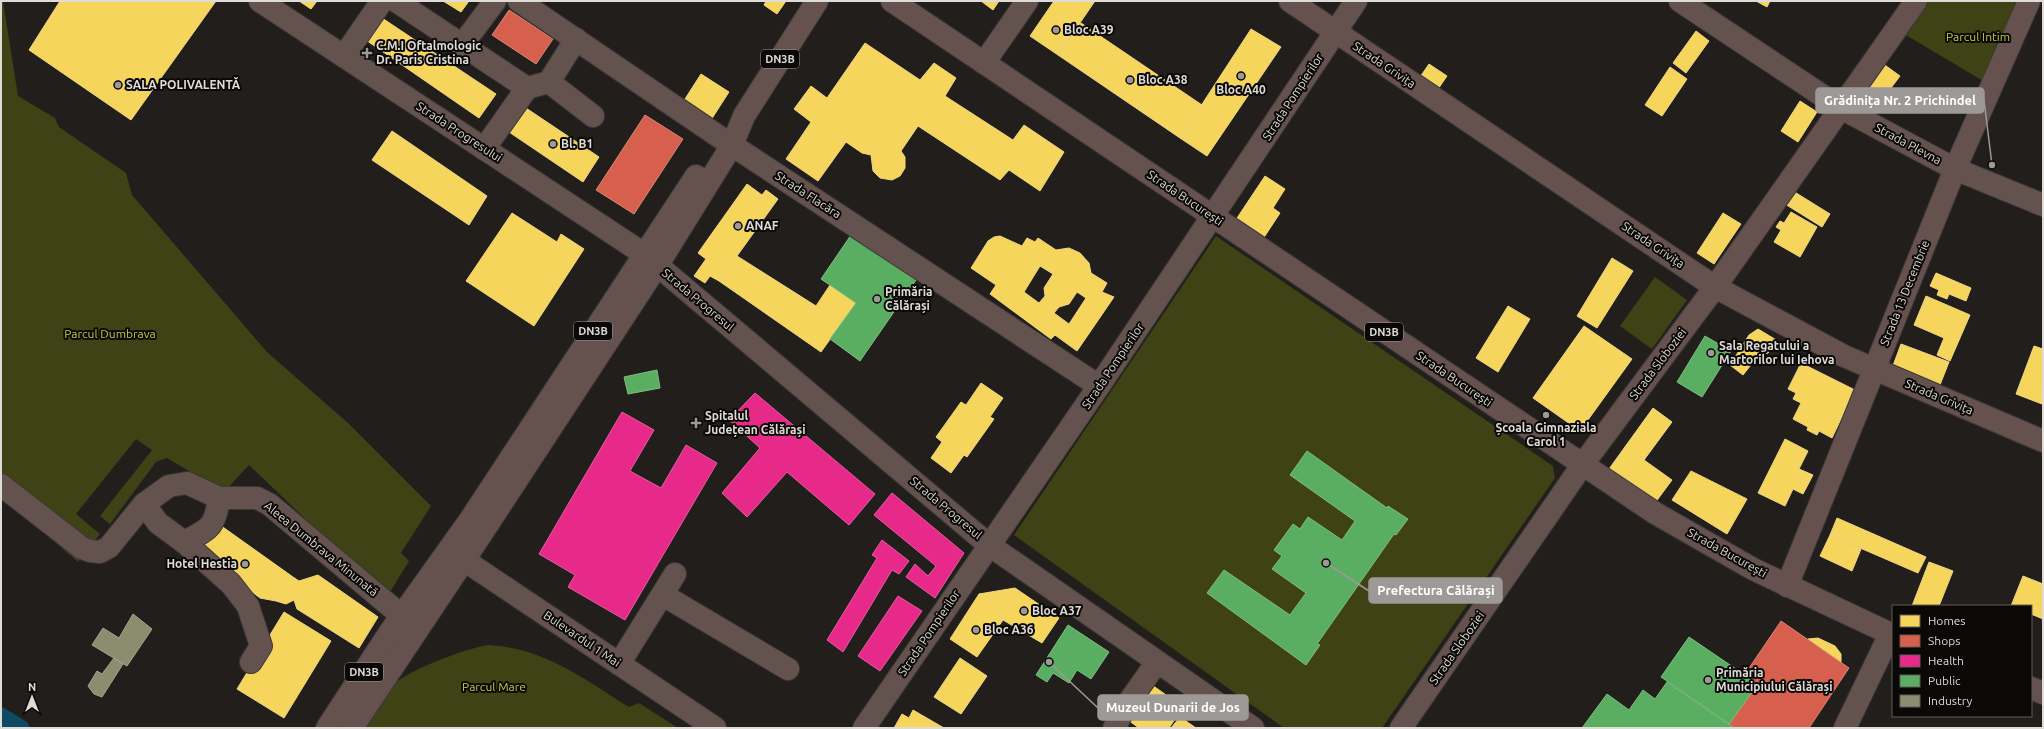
<svg xmlns="http://www.w3.org/2000/svg" width="2044" height="729" font-family="Ubuntu,sans-serif">
	<style>
		.green { fill: #3e4214 }
		.homes { fill: #f6d55c; stroke: #efd781; fill-rule: evenodd }
		.shops { fill: #d6604d; stroke: #d98576 }
		.health { fill: #e7298a; stroke: #e55ea1 }
		.public { fill: #5aae61; stroke: #82bc84 }
		.industry { fill: #8c8c6e; stroke: #a5a48e }
		.lines { fill: none; stroke-linecap: round; stroke-linejoin: round }
		.canal { stroke: #104963; stroke-width: 17 }
		.minor-casing { stroke: #3b3837; stroke-width: 24 }
		.major-casing { stroke: #3b3837; stroke-width: 24 }
		.minor { stroke: #64524f; stroke-width: 22 }
		.major { stroke: #65514e; stroke-width: 22 }
		.poi-dot { fill: #9c9996; stroke: #0b0907; stroke-width: 1.5 }
		.labels { text-anchor: middle; stroke-width: 4; stroke-linejoin: round; paint-order: stroke }
		.shield { fill: #0b0907; stroke: #9f9c99; stroke-width: 1 }
		.shield-label { font-size: 11px; font-weight: bold; fill: #dfdbd7 }
		.poi-label { font-size: 12px; font-weight: bold; fill: #dfdbd7; stroke: #0b0907; text-anchor: start }
		.park-label { font-size: 12px; fill: #c0ce44; stroke: #0b0907 }
		.street-label { font-size: 12px; fill: #dfdbd7; stroke: #0b0907 }
		.leader { fill: none; stroke: #9c9996; stroke-width: 1.5 }
		.callout-dot { fill: #9c9996; stroke: #0b0907; stroke-width: 1.5 }
		.callout { fill: #9c9996; stroke: #9c9996; stroke-width: 1.5 }
		.callout-label { font-size: 13px; text-anchor: middle; font-weight: bold; fill: #fff }
	</style>
	<rect width="100%" height="100%" fill="#211e1c"/>
	<g class="green">
		<path d="M1 1H3L18 96 55 118 59 127 126 173 132 195 267 352 348 423 431 506 401 553 409 561 387 597 249 465 224 492 167 458 156 462 110 524 100 516 152 450 136 439 76 514 100 534 78 562 1 495Z"/>
		<path d="M1920 1H2030L1995 88 1899 31Z"/>
		<path d="M1216 236 1553 466 1555 478 1382 728H1284L1014 535Z"/>
		<path d="M1655 277 1687 300 1652 349 1620 326Z"/>
		<path d="M488 645C545 648 582 678 629 707L639 703 678 728H364C372 715 379 700 389 689 404 671 464 649 488 645Z"/>
	</g>
	<g class="homes">
		<path d="M60 1H216L131 120 29 50Z"/>
		<path d="M299 1H317L311 9Z"/>
		<path d="M443 1H469L461 12Z"/>
		<path d="M766 1H786L777 14 764 5Z"/>
		<path d="M981 1H999L993 10Z"/>
		<path d="M1054 1H1095L1058 55 1030 36Z"/>
		<path d="M1756 1H1770L1767 7Z"/>
		<path d="M379 16 496 94 479 118 363 38Z"/>
		<path d="M1081 23 1202 105 1180 138 1058 55Z"/>
		<path d="M1251 29 1281 47 1207 156 1180 138Z"/>
		<path d="M1696 31 1709 41 1686 73 1673 63Z"/>
		<path d="M865 43 920 80 934 63 956 78 945 96 1013 140 1024 125 1064 152 1040 191 1009 170 1000 180 918 126 901 151 905 157V168L900 176 892 180 880 178 873 171 871 155 862 153 846 142 818 181 786 159 811 122 794 109 811 86 827 98Z"/>
		<path d="M1882 63 1900 76 1876 108 1859 95Z"/>
		<path d="M1429 64 1447 76 1436 92 1418 80Z"/>
		<path d="M1670 67 1687 79 1662 116 1645 105Z"/>
		<path d="M701 74 729 92 711 120 683 102Z"/>
		<path d="M1800 101 1817 112 1798 142 1781 131Z"/>
		<path d="M523 106 599 157 583 182 506 130Z"/>
		<path d="M392 131 487 196 469 225 372 160Z"/>
		<path d="M1265 176 1285 189 1273 208 1280 213 1261 242 1233 224Z"/>
		<path d="M747 184 762 195 766 190 778 199 719 281 710 276 705 283 694 276 706 259 698 253Z"/>
		<path d="M1793 191 1830 214 1822 227 1785 204Z"/>
		<path d="M1791 212 1817 227 1800 257 1774 242 1781 230 1776 227 1780 221 1784 223Z"/>
		<path d="M512 213 557 242 561 234 584 249 534 326 466 281Z"/>
		<path d="M1723 213 1741 224 1714 264 1697 253Z"/>
		<path d="M1000 236 1022 246 1027 238 1035 242 1038 238 1056 250 1069 248 1080 253 1089 263 1091 273 1107 283 1102 292 1114 297 1077 351 1055 335 1051 339 990 294 996 285 971 268 988 241 994 237ZM1040 266 1053 274 1044 288 1045 296 1039 303 1024 292ZM1077 292 1086 298 1069 324 1054 313 1059 307 1069 304Z"/>
		<path d="M737 256 816 306 830 285 856 303 821 352 719 281Z"/>
		<path d="M1612 258 1633 271 1597 328 1577 316Z"/>
		<path d="M1936 273 1971 288 1966 301 1949 294 1947 299 1937 295 1939 290 1930 286Z"/>
		<path d="M1926 296 1970 315 1950 361 1937 355 1944 338 1914 325Z"/>
		<path d="M1508 306 1530 319 1498 372 1476 358Z"/>
		<path d="M1584 326 1632 359 1580 431 1533 398Z"/>
		<path d="M1758 329 1778 341 1768 353 1758 356 1743 375 1730 365 1749 335Z"/>
		<path d="M1901 344 1949 362 1938 390 1891 371Z"/>
		<path d="M2034 346 2043 349 2042 404 2016 394Z"/>
		<path d="M1801 363 1855 390 1832 438 1819 431 1817 435 1807 430 1808 427 1793 419 1801 403 1793 399 1796 393 1788 389Z"/>
		<path d="M981 383 1003 398 990 417 994 419 967 457 964 455 951 473 931 458 942 442 936 437 961 402 966 405Z"/>
		<path d="M1653 408 1672 422 1644 460 1672 480 1655 503 1609 469Z"/>
		<path d="M1785 439 1808 451 1799 469 1813 475 1803 494 1793 489 1785 506 1758 493Z"/>
		<path d="M1691 471 1747 499 1727 534 1672 500Z"/>
		<path d="M1837 518 1926 557 1918 573 1830 535Z"/>
		<path d="M220 525 293 577 276 601 260 598 199 551Z"/>
		<path d="M1830 535 1861 549 1852 571 1820 556Z"/>
		<path d="M1929 562 1953 571 1939 606H1912Z"/>
		<path d="M318 575 378 617 359 648 297 609 294 600 286 604 276 601 293 577 299 581Z"/>
		<path d="M2023 576 2043 584V619L2031 614V606H2011Z"/>
		<path d="M1015 588 1059 618 1042 643 1003 620 998 603 979 594Z"/>
		<path d="M979 594 998 603 1003 620 977 657 950 639Z"/>
		<path d="M284 612 331 641 284 718 237 689Z"/>
		<path d="M1818 638 1835 646 1841 654V663L1808 639Z"/>
		<path d="M960 658 987 676 961 714 934 697Z"/>
		<path d="M1152 685 1183 707 1169 728H1139L1128 720Z"/>
		<path d="M913 710 944 728H894L902 714 909 718Z"/>
		<path d="M1180 717 1196 728H1171Z"/>
	</g>
	<g class="shops">
		<path d="M509 10 553 39 536 64 492 35Z"/>
		<path d="M645 115 683 139 634 214 596 190Z"/>
		<path d="M1781 621 1849 668 1809 728H1734L1729 724 1758 684 1745 674Z"/>
	</g>
	<g class="health">
		<path d="M755 393 875 494 849 525 787 472 747 517 722 493 760 448 729 420Z"/>
		<path d="M622 412 654 430 630 471 661 488 686 445 717 463 625 620 568 587 575 575 539 554Z"/>
		<path d="M892 493 964 553 935 598 906 577 915 564 928 576 936 566 874 515Z"/>
		<path d="M882 540 909 561 899 574 892 570 843 652 827 640 877 558 872 555Z"/>
		<path d="M898 596 922 611 880 671 858 656Z"/>
	</g>
	<g class="public">
		<path d="M851 235 916 280 860 361 830 339 856 303 821 279Z"/>
		<path d="M1705 336 1731 351 1702 397 1677 382Z"/>
		<path d="M657 370 660 388 628 394 624 377Z"/>
		<path d="M1307 451 1387 508 1388 506 1408 519 1396 535 1394 534 1317 644 1320 645 1306 665 1207 593 1224 570 1290 615 1306 593 1272 569 1282 556 1274 550 1293 524 1300 529 1308 517 1342 540 1355 521 1290 475Z"/>
		<path d="M1068 625 1109 652 1091 679 1077 670 1069 683 1053 673 1047 682 1036 675Z"/>
		<path d="M1689 637 1758 684 1729 724 1661 677Z"/>
		<path d="M1667 682 1734 728H1582L1607 694 1629 710 1643 690 1655 699Z"/>
	</g>
	<g class="industry">
		<path d="M133 614 152 629 127 666 92 645 103 628 119 638Z"/>
		<path d="M114 658 123 664 102 697 94 694 88 686 97 671 102 674Z"/>
	</g>
	<g class="lines">
		<path class="canal" d="M1 716 21 728"/>
		<g class="minor-casing">
			<g id="minor">
				<path d="M260 1 644 254 989 545 1253 728"/>
				<path d="M396 1 527 88"/>
				<path d="M519 1 721 138 1099 386"/>
				<path d="M1680 1 1841 108 1955 169 2043 205"/>
				<path d="M462 45 495 1"/>
				<path d="M344 56 382 1"/>
				<path d="M984 63 1027 1"/>
				<path d="M549 82 593 116"/>
				<path d="M484 149 527 88 549 82 576 39"/>
				<path d="M1 485 82 548 90 551 100 552 109 547 144 504 169 486 187 483 219 498H257L269 504 402 616 418 627"/>
				<path d="M144 504 158 523 184 542 231 584 248 606 261 646 251 662"/>
				<path d="M184 542C209 529 215 528 219 498"/>
				<path d="M449 550 715 728"/>
				<path d="M663 595 788 669"/>
				<path d="M619 664 675 574"/>
				<path d="M864 728 1099 386 1356 1"/>
				<path d="M1114 728 1128 703 1157 662"/>
				<path d="M1401 728 1583 464"/>
				<path d="M1845 728 1890 634"/>
			</g>
		</g>
		<g class="major-casing">
			<g id="major">
				<path d="M892 1 1655 513 1753 569 1893 635"/>
				<path d="M1290 1 1715 287 1844 356 2043 441"/>
				<path d="M1583 464 1715 287 1916 1"/>
				<path d="M1787 586 1955 169 2029 1"/>
				<path d="M2031 688 2043 693"/>
				<path d="M327 728 390 632 470 520 696 176"/>
				<path d="M352 728 484 530 657 266 732 145 744 116 817 1"/>
			</g>
		</g>
		<use href="#minor" class="minor"/>
		<use href="#major" class="major"/>
	</g>
	<g class="poi-dot">
		<circle cx="1056" cy="30" r="4"/>
		<path d="M365 47h4v4h4v4h-4v4h-4v-4h-4v-4h4z"/>
		<circle cx="1241" cy="76" r="4"/>
		<circle cx="1130" cy="80" r="4"/>
		<circle cx="118" cy="85" r="4"/>
		<circle cx="553" cy="144" r="4"/>
		<circle cx="738" cy="226" r="4"/>
		<circle cx="877" cy="299" r="4"/>
		<circle cx="1711" cy="353" r="4"/>
		<circle cx="1546" cy="415" r="4"/>
		<path d="M694 417h4v4h4v4h-4v4h-4v-4h-4v-4h4z"/>
		<circle cx="245" cy="564" r="4"/>
		<circle cx="1024" cy="611" r="4"/>
		<circle cx="976" cy="630" r="4"/>
		<circle cx="1708" cy="680" r="4"/>
	</g>
	<g class="labels">
		<g class="shield">
			<rect x="761" y="50" width="38" height="18" rx="3"/>
			<rect x="574" y="322" width="38" height="18" rx="3"/>
			<rect x="1365" y="323" width="38" height="18" rx="3"/>
			<rect x="345" y="663" width="38" height="18" rx="3"/>
		</g>
		<g class="shield-label">
			<text x="780" y="63">DN3B</text>
			<text x="593" y="335">DN3B</text>
			<text x="1384" y="336">DN3B</text>
			<text x="364" y="676">DN3B</text>
		</g>
		<g class="poi-label">
			<text x="1064" y="34">Bloc A39</text>
			<text x="376" y="50">C.M.I Oftalmologic<tspan x="376" dy="14">Dr. Paris Cristina</tspan></text>
			<text x="1138" y="84">Bloc A38</text>
			<text x="126" y="89">SALA POLIVALENTĂ</text>
			<text x="1241" y="94" text-anchor="middle">Bloc A40</text>
			<text x="561" y="148">Bl. B1</text>
			<text x="746" y="230">ANAF</text>
			<text x="885" y="296">Primăria<tspan x="885" dy="14">Călărași</tspan></text>
			<text x="1719" y="350">Sala Regatului a<tspan x="1719" dy="14">Martorilor lui Iehova</tspan></text>
			<text x="705" y="420">Spitalul<tspan x="705" dy="14">Județean Călărași</tspan></text>
			<text x="1546" y="432" text-anchor="middle">Școala Gimnaziala<tspan x="1546" dy="14">Carol 1</tspan></text>
			<text x="237" y="568" text-anchor="end">Hotel Hestia</text>
			<text x="1032" y="615">Bloc A37</text>
			<text x="984" y="634">Bloc A36</text>
			<text x="1716" y="677">Primăria<tspan x="1716" dy="14">Municipiului Călărași</tspan></text>
		</g>
		<g class="park-label">
			<text x="1978" y="41">Parcul Intim</text>
			<text x="110" y="338">Parcul Dumbrava</text>
			<text x="494" y="691">Parcul Mare</text>
		</g>
		<g class="street-label">
			<text transform="translate(1384 65) rotate(34)" y="4">Strada Grivița</text>
			<text transform="translate(1293 97) rotate(-57)" y="4">Strada Pompierilor</text>
			<text transform="translate(459 132) rotate(33)" y="4">Strada Progresului</text>
			<text transform="translate(1908 144) rotate(28)" y="4">Strada Plevna</text>
			<text transform="translate(808 195) rotate(33)" y="4">Strada Flacăra</text>
			<text transform="translate(1185 198) rotate(34)" y="4">Strada București</text>
			<text transform="translate(1653 245) rotate(34)" y="4">Strada Grivița</text>
			<text transform="translate(1905 293) rotate(-68)" y="4">Strada 13 Decembrie</text>
			<text transform="translate(698 300) rotate(40)" y="4">Strada Progresul</text>
			<text transform="translate(1658 364) rotate(-53)" y="4">Strada Sloboziei</text>
			<text transform="translate(1113 366) rotate(-56)" y="4">Strada Pompierilor</text>
			<text transform="translate(1454 379) rotate(34)" y="4">Strada București</text>
			<text transform="translate(1939 397) rotate(23)" y="4">Strada Grivița</text>
			<text transform="translate(946 508) rotate(40)" y="4">Strada Progresul</text>
			<text transform="translate(321 549) rotate(39)" y="4">Aleea Dumbrava Minunată</text>
			<text transform="translate(1727 553) rotate(29)" y="4">Strada București</text>
			<text transform="translate(929 633) rotate(-56)" y="4">Strada Pompierilor</text>
			<text transform="translate(582 639) rotate(34)" y="4">Bulevardul 1 Mai</text>
			<text transform="translate(1457 648) rotate(-55)" y="4">Strada Sloboziei</text>
		</g>
	</g>
	<path class="leader" d="M1992 165L1984 100M1326 563L1369 591M1049 662L1098 708"/>
	<g class="callout-dot">
		<circle cx="1992" cy="165" r="4"/>
		<circle cx="1326" cy="563" r="4"/>
		<circle cx="1049" cy="662" r="4"/>
	</g>
	<g class="callout">
		<rect x="1816" y="88" width="168" height="25" rx="4"/>
		<rect x="1369" y="578" width="133" height="25" rx="4"/>
		<rect x="1098" y="695" width="150" height="25" rx="4"/>
	</g>
	<g class="callout-label">
		<text x="1900" y="105">Grădinița Nr. 2 Prichindel</text>
		<text x="1436" y="595">Prefectura Călărași</text>
		<text x="1173" y="712">Muzeul Dunarii de Jos</text>
	</g>
	<rect width="2044" height="729" fill="none" stroke="#dfdbd7" stroke-width="4"/>
	<rect x="1892" y="605" width="140" height="112" fill="#0b0907" stroke="#605d5a"/>
	<rect x="1900" y="615" width="20" height="12" fill="#f6d55c" stroke="#605d5a"/>
	<text x="1928" y="625" font-size="12" fill="#dfdbd7">Homes</text>
	<rect x="1900" y="635" width="20" height="12" fill="#d6604d" stroke="#605d5a"/>
	<text x="1928" y="645" font-size="12" fill="#dfdbd7">Shops</text>
	<rect x="1900" y="655" width="20" height="12" fill="#e7298a" stroke="#605d5a"/>
	<text x="1928" y="665" font-size="12" fill="#dfdbd7">Health</text>
	<rect x="1900" y="675" width="20" height="12" fill="#5aae61" stroke="#605d5a"/>
	<text x="1928" y="685" font-size="12" fill="#dfdbd7">Public</text>
	<rect x="1900" y="695" width="20" height="12" fill="#8c8c6e" stroke="#605d5a"/>
	<text x="1928" y="705" font-size="12" fill="#dfdbd7">Industry</text>
	<g transform="translate(32 697)" stroke="#0b0907" stroke-width="3" paint-order="stroke">
	<path d="M0-3L7 15L0 10L-7 15Z" fill="#dfdbd7"/>
	<text y="-6" font-size="11" font-weight="bold" text-anchor="middle" fill="#dfdbd7">N</text>
	</g>
</svg>
